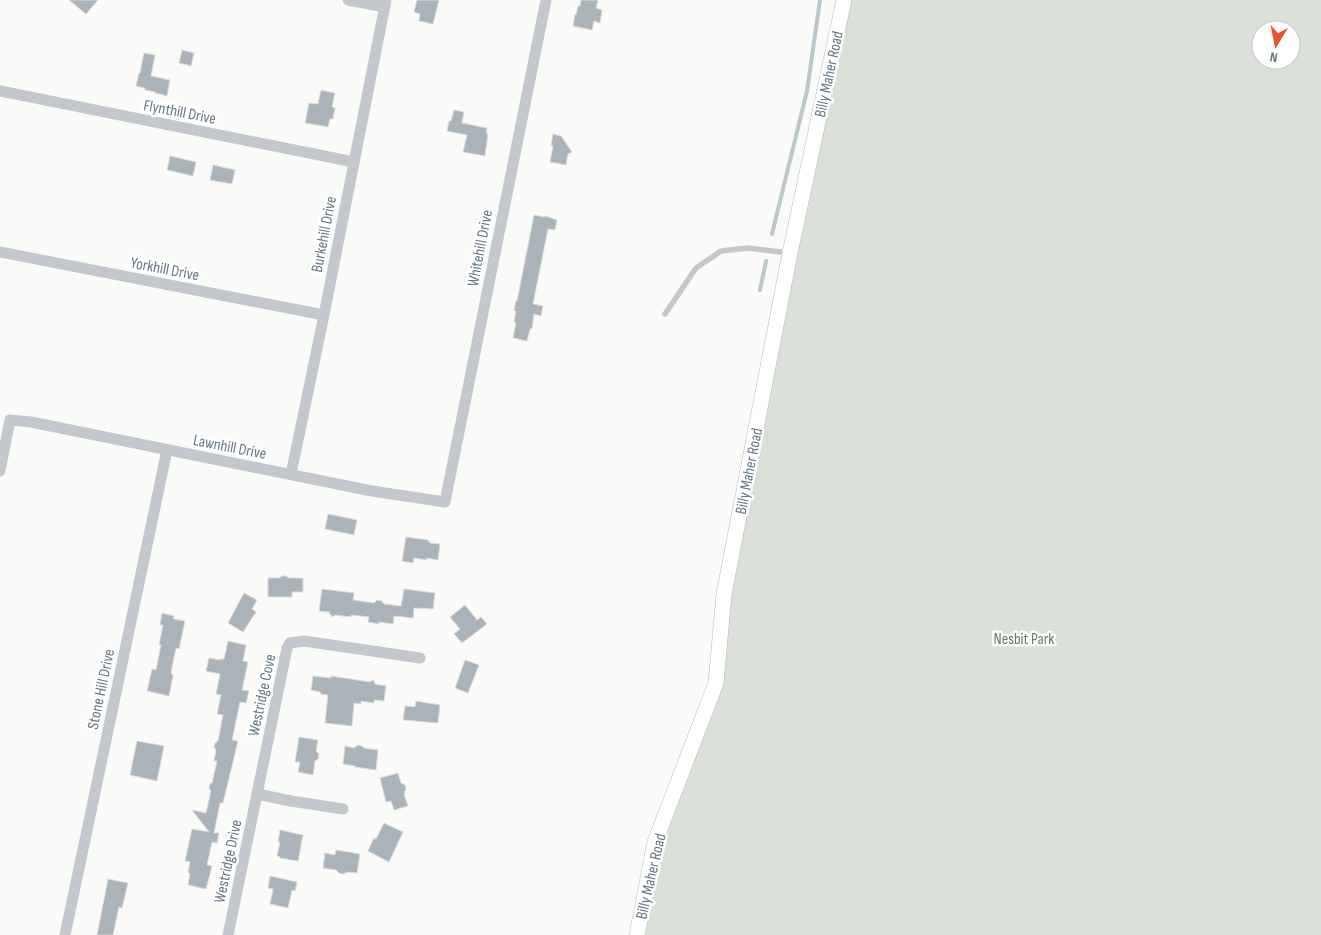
<svg xmlns="http://www.w3.org/2000/svg" width="1321" height="935" font-family="'Sofia Sans Condensed',sans-serif">
	<style>
		.green { fill: #dadfd7; fill-rule: evenodd }
		.lines { fill: none; stroke-linecap: round; stroke-linejoin: round }
		.stream { stroke: #bbc7cb; stroke-width: 4 }
		.building { fill: #aab3b9; stroke: #dcdcda }
		.secondary-casing { stroke: #b3babf; stroke-width: 16 }
		.service { stroke: #c3c8cc; stroke-width: 5.5 }
		.minor { stroke: #c3c8cc; stroke-width: 11 }
		.secondary { stroke: #fff; stroke-width: 15 }
		.labels { text-anchor: middle; stroke-width: 5; stroke-linejoin: round; paint-order: stroke }
		.street-label { font-size: 16px; fill: #657683; stroke: #fff }
		.park-label { font-size: 16px; fill: #687a64; stroke: #fff }
	</style>
	<rect width="100%" height="100%" fill="#fafaf8"/>
	<path class="green" d="M841 0H1321V935H637L661 827 713 694 755 396ZM1261 30H1291V60H1261Z"/>
	<g class="lines">
		<g class="stream">
			<path d="M772 234 807 91 820 0"/>
			<path d="M760 290 766 261"/>
		</g>
	</g>
	<g class="building">
		<path d="M69 0H98L86 14Z"/>
		<path d="M417 0H439L433 24 419 21 420 14 414 12Z"/>
		<path d="M581 0H598L596 8 602 10 600 23 594 21 592 30 573 26 575 14 576 15 578 6H580Z"/>
		<path d="M182 50 194 53 191 66 179 63Z"/>
		<path d="M144 53 155 55 151 76 170 80 167 96 155 93V92L145 90V88L136 86 139 73H140Z"/>
		<path d="M321 90 335 93 332 107 335 108 333 119H330L328 127 305 123 309 103 318 104Z"/>
		<path d="M454 110 464 112 462 123 487 128 486 133H488L485 156 463 152 467 135 447 131 449 121H451Z"/>
		<path d="M553 134 561 136 572 152 568 154 566 165 550 162 553 146H551Z"/>
		<path d="M170 156 196 162 193 176 167 170Z"/>
		<path d="M213 165 235 170 232 184 210 180Z"/>
		<path d="M534 215 544 217 546 216 557 220 555 230 548 229 533 304 543 306 541 316 534 314 532 328 530 329 527 341 513 338 516 323 514 322 516 311H514L516 300 517 301Z"/>
		<path d="M328 514 357 520 354 535 325 529Z"/>
		<path d="M406 537 428 540 430 543 440 544 438 560 427 558V560L414 558 413 563 402 561Z"/>
		<path d="M282 576H286L289 578H303V592H292V597H268V578H279Z"/>
		<path d="M322 589 354 593 353 600 374 603 377 600 382 601 384 604 401 606 404 589 435 593 433 609 414 608 413 618 394 616 393 624 379 622V624L368 622 369 617 351 615V617L335 615 332 617 329 612 319 611Z"/>
		<path d="M244 593 257 600 252 609 256 612 243 632 228 623Z"/>
		<path d="M465 605 477 620 481 617 487 624 462 643 454 634 460 629 450 617Z"/>
		<path d="M162 613 174 616 173 619 185 621 179 649 176 648 171 672 173 676 169 696 147 691 152 669 156 670 161 645H159L163 625H160Z"/>
		<path d="M228 641 246 645 243 661 248 662 242 690 249 691 246 703 240 702 235 726 232 740 238 741 223 803H220L214 833H219L217 843 212 842 207 865 212 866 206 889 188 885 190 874 188 872 190 862 185 861 192 829 209 832 192 810 206 813 211 791 209 788 210 784 212 783 217 761H214L216 750 214 747 215 743 218 741 223 715 217 714 221 695 216 694 220 674 206 671 209 658 220 660V659H224Z"/>
		<path d="M465 660 479 665 468 693 455 688Z"/>
		<path d="M313 676 331 678V676L370 682 373 680 375 684 386 686 384 701 374 700V703L361 701V704L354 703 352 726 325 723 328 695 321 694 320 692 311 690Z"/>
		<path d="M416 701 440 705 438 723 403 720 405 706 415 707Z"/>
		<path d="M299 737 318 740 316 751 319 754 318 759 315 761 313 775 298 772 300 762H295Z"/>
		<path d="M137 741 164 746 157 781 130 775Z"/>
		<path d="M358 745 362 746 364 748 378 750 376 770 355 767V766L343 764 345 746 354 748Z"/>
		<path d="M398 773 401 783 405 785 406 789 404 794 408 806 394 810 391 801 386 802 380 778Z"/>
		<path d="M384 823 403 832 389 862 368 851 374 838 376 839Z"/>
		<path d="M280 830 303 835 298 861 280 858V857L277 856 280 842H278Z"/>
		<path d="M336 850 360 854 357 873 348 872 343 874 339 873 336 870 323 868 325 853 335 855Z"/>
		<path d="M270 876 297 882 295 891 292 890 288 908 270 904 273 889 268 888Z"/>
		<path d="M108 879 128 883 122 908 119 907 113 935H97Z"/>
	</g>
	<g class="lines">
		<g class="secondary-casing">
			<path id="secondary" d="M637 935 655 842 716 683 724 594 790 253 844 0"/>
		</g>
		<path class="service" d="M665 314 696 268 721 251 748 248 790 253"/>
		<g class="minor">
			<path d="M348 0 385 7"/>
			<path d="M0 91 354 162"/>
			<path d="M0 252 324 315"/>
			<path d="M0 471 10 420 31 422 372 491 445 502 546 0"/>
			<path d="M291 474 324 315 386 0"/>
			<path d="M257 794 291 801 343 809"/>
			<path d="M65 935 167 450"/>
			<path d="M228 935 286 653 287 648 290 643 304 641 420 658"/>
		</g>
		<use href="#secondary" class="secondary"/>
	</g>
	<g class="labels">
		<g class="street-label">
			<text transform="translate(828 74) rotate(-78)" y="6">Billy Maher Road</text>
			<text transform="translate(180 111) rotate(11)" y="6">Flynthill Drive</text>
			<text transform="translate(323 234) rotate(-79)" y="6">Burkehill Drive</text>
			<text transform="translate(479 248) rotate(-79)" y="6">Whitehill Drive</text>
			<text transform="translate(165 268) rotate(11)" y="6">Yorkhill Drive</text>
			<text transform="translate(230 446) rotate(11)" y="6">Lawnhill Drive</text>
			<text transform="translate(748 471) rotate(-79)" y="6">Billy Maher Road</text>
			<text transform="translate(100 689) rotate(-78)" y="6">Stone Hill Drive</text>
			<text transform="translate(261 695) rotate(-78)" y="6">Westridge Cove</text>
			<text transform="translate(227 861) rotate(-78)" y="6">Westridge Drive</text>
			<text transform="translate(650 876) rotate(-77)" y="6">Billy Maher Road</text>
		</g>
		<g class="park-label">
			<text x="1024" y="644">Nesbit Park</text>
		</g>
	</g>
	<g transform="translate(1276 45) rotate(190)"><circle r="24" fill="#ffffff" stroke="#c1c8cd"/>
	<path d="M0-4L9 19L0 12L-9 19Z" fill="#e4572e"/>
	<text y="-8" font-size="14" font-weight="bold" text-anchor="middle" fill="#657683">N</text>
	</g>
</svg>
